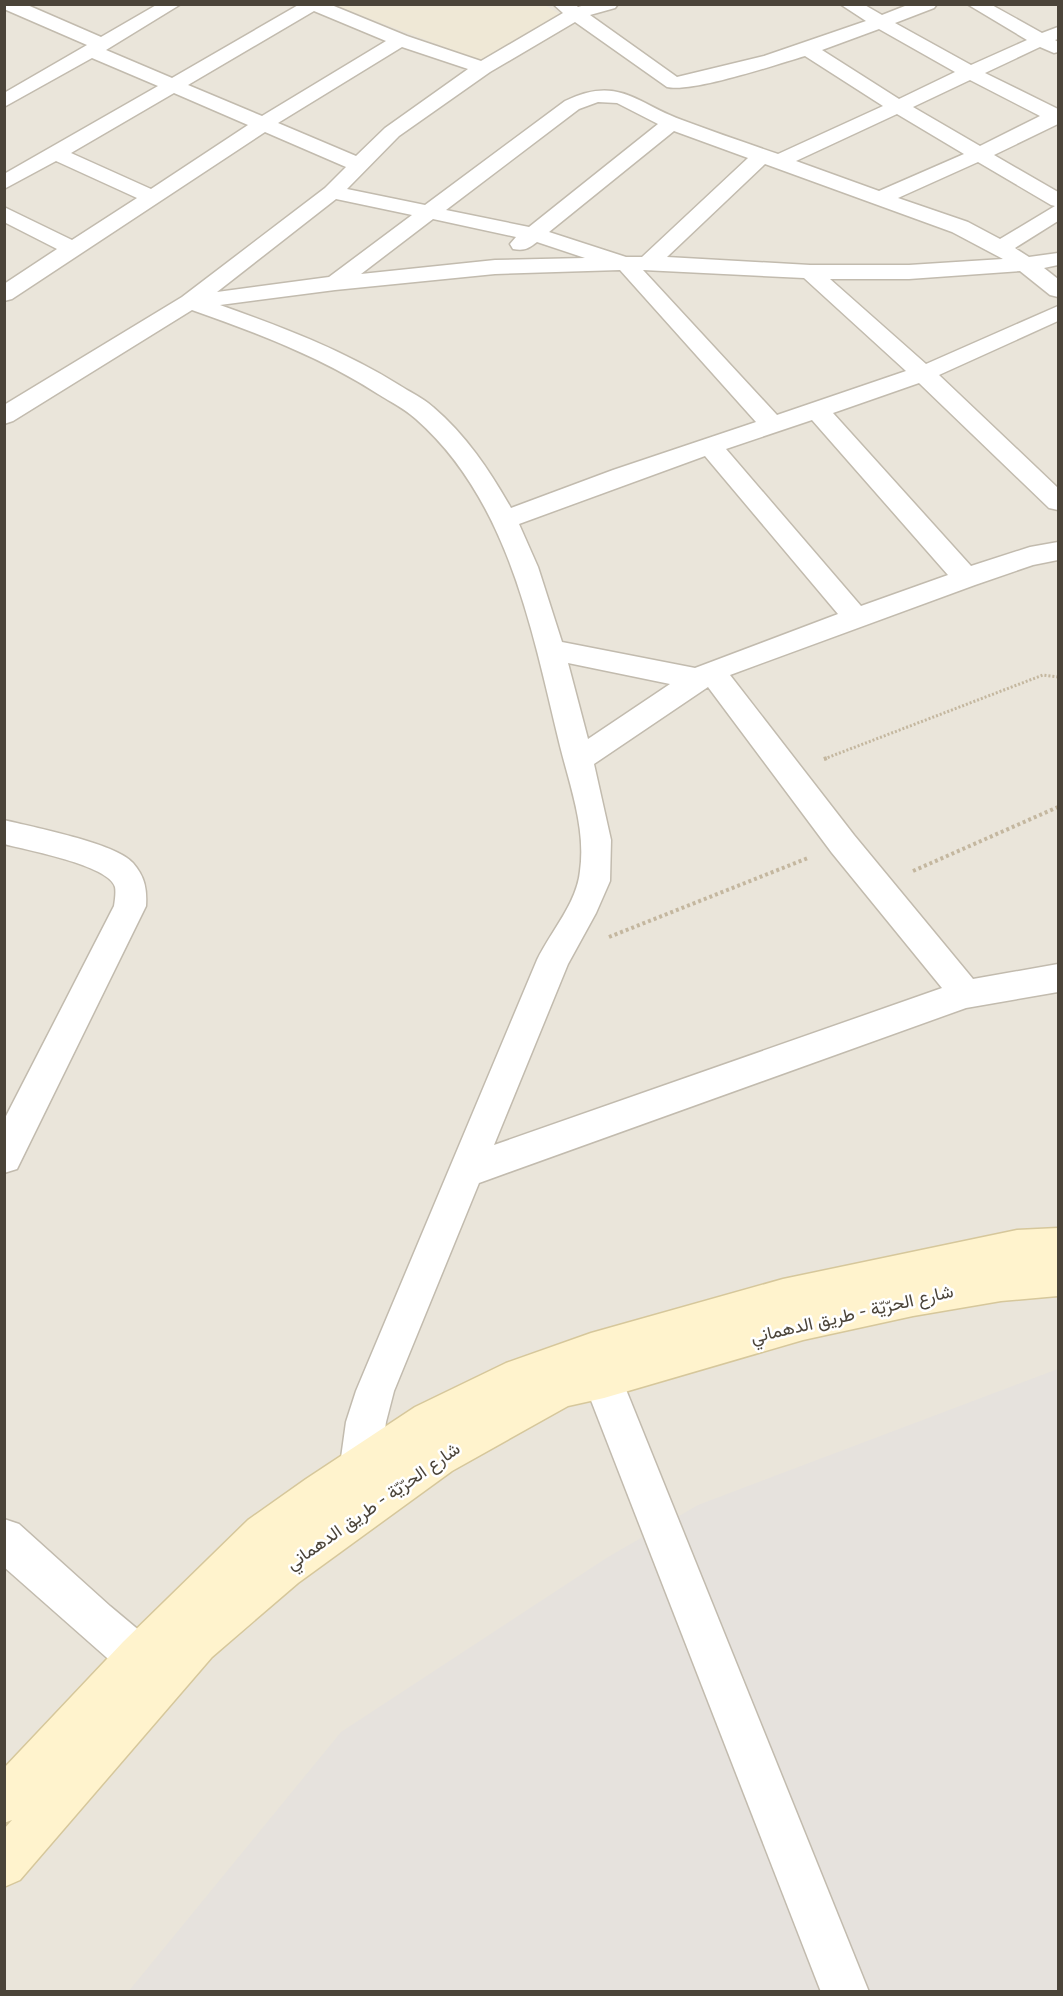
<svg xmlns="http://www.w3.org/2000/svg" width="1063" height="1996" font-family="'Fira Sans',Vazirmatn,sans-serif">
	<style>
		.residential { fill: #eae5da }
		.industrial { fill: #e6e2dd }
		.education { fill: #efe8d6 }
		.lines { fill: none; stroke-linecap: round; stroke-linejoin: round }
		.minor-casing { stroke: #c2bbae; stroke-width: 3 }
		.secondary-casing { stroke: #d6c79b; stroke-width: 3 }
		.path-far1 { stroke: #c4b79f; stroke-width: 3; stroke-dasharray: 2 2; stroke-linecap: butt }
		.path { stroke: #c4b79f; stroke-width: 4; stroke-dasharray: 3 3; stroke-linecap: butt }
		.minor { fill: #fff; fill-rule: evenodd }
		.secondary { fill: #fff3cd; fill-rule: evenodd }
		.labels { text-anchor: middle; stroke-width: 5; stroke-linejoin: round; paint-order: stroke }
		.near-street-label { font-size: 18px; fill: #4b4439; stroke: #fff }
	</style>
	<rect width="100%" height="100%" fill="#f6f3ec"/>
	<rect class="residential" x="5" y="5" width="1053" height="1986"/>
	<path class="industrial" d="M1058 1369V1991L128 1992 341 1732 608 1557 698 1505Z"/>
	<path class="education" d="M344 4H543L563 16 490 64 339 7Z"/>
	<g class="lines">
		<g class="minor-casing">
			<g id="minor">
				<path d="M4 4H25L101 37 158 4H181L106 50 172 78 300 4H329L407 36 481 61 563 13 553 4H575L578 7 588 4H618L615 8 590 15 677 77 764 56 866 21 840 4H863L882 15 910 4H937L934 8 895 23 971 65 1027 40 967 4H990L1042 33 1058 27V39L1055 40 1058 42V52L1054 53 1040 47 985 73 1058 109V124L994 155 1058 192V221L1015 248 1029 257 1058 253V265L1044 268 1058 279V297L1050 295 1020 271 909 279H830L926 364 1058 306V321L939 375 1058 488V510L1049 508 919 383 833 413 971 566 1030 547 1058 542V560L1033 565 975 585 730 675 854 835 973 979 1058 964V992L966 1008 479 1183 394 1391 386 1422 380 1465 374 1479 360 1485 346 1479 340 1465 346 1422 356 1391 537 960C551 931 577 903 580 871 586 829 570 786 560 746 532 631 509 501 416 419 405 409 391 402 378 394 321 357 257 333 192 310L13 421 4 424V405L182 297 325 188 346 167 265 132 12 299 4 301V284L57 249 4 222V207L72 240 137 198 56 161 4 189V174L158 86 92 58 4 107V93L87 45 4 9ZM314 11 386 41 262 116 188 85ZM575 22 667 87C692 93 778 64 805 56L883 106 778 154C746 143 714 132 682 120 636 103 618 75 565 101L425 205 347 189 399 136 490 72ZM879 29 955 72 899 99 822 50ZM402 47 468 69 385 128 356 156 278 123ZM970 80 1040 116 980 146 913 107ZM174 93 248 125 151 189 71 153ZM598 102 617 103 658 124 529 227 446 210 579 109ZM897 114 964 154 879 191 796 161ZM674 131 748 158 642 257H626L549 232ZM978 162 1051 205 1055 206 1000 239 968 222 898 198ZM765 164 952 232 1003 259 909 265H810L667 257ZM336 199 412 215 329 277 217 292ZM433 219 516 237 510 244 513 249C524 251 528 249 537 242L585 258 495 260 361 274ZM620 270 756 422 613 470 511 508C490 471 466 435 433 407 423 398 410 392 399 385 343 350 282 327 220 305L335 290 495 274ZM643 270 804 278 906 371 777 415ZM812 420 948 575 861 606 726 449ZM705 456 838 614 695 668 562 642 538 567 519 524ZM568 663 670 684 588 739ZM708 687 832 853 942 988 494 1145 568 964 596 913 610 881 611 840 594 764Z"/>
				<path d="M4 820C32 827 116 843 133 863 145 877 147 889 146 906L17 1169 4 1173V1120L114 906C115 900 116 892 115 887 109 865 26 850 4 844Z"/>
				<path d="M592 1335 606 1340 869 1992H821L573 1354 578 1340Z"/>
				<path d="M4 1519 19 1524 110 1606 153 1642 174 1655 181 1670 174 1685 159 1692 123 1672 4 1567Z"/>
			</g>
		</g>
		<g class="secondary-casing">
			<path id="secondary" d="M1058 1228V1296L1001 1301 913 1316 803 1340 604 1398 568 1406 452 1471 298 1583 212 1657 20 1880 4 1887V1829L12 1820 4 1823V1768L123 1642 248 1520 306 1479 415 1407 506 1363 591 1333 783 1279 1017 1230Z"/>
		</g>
		<path class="path-far1" d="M824 759 1043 675 1058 677"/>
		<g class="path">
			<path d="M824 759 827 758"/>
			<path d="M913 871 1058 807"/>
			<path d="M609 937 808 858"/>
		</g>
		<use href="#minor" class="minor"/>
		<use href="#secondary" class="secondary"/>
	</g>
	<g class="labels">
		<g class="near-street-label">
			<text transform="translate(852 1314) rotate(-13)" y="6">شارع الحرّيّة - طريق الدهماني</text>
			<text transform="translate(373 1506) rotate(-35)" y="6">شارع الحرّيّة - طريق الدهماني</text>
		</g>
	</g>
	<rect width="1063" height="1996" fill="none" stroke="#4b4439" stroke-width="12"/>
</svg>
